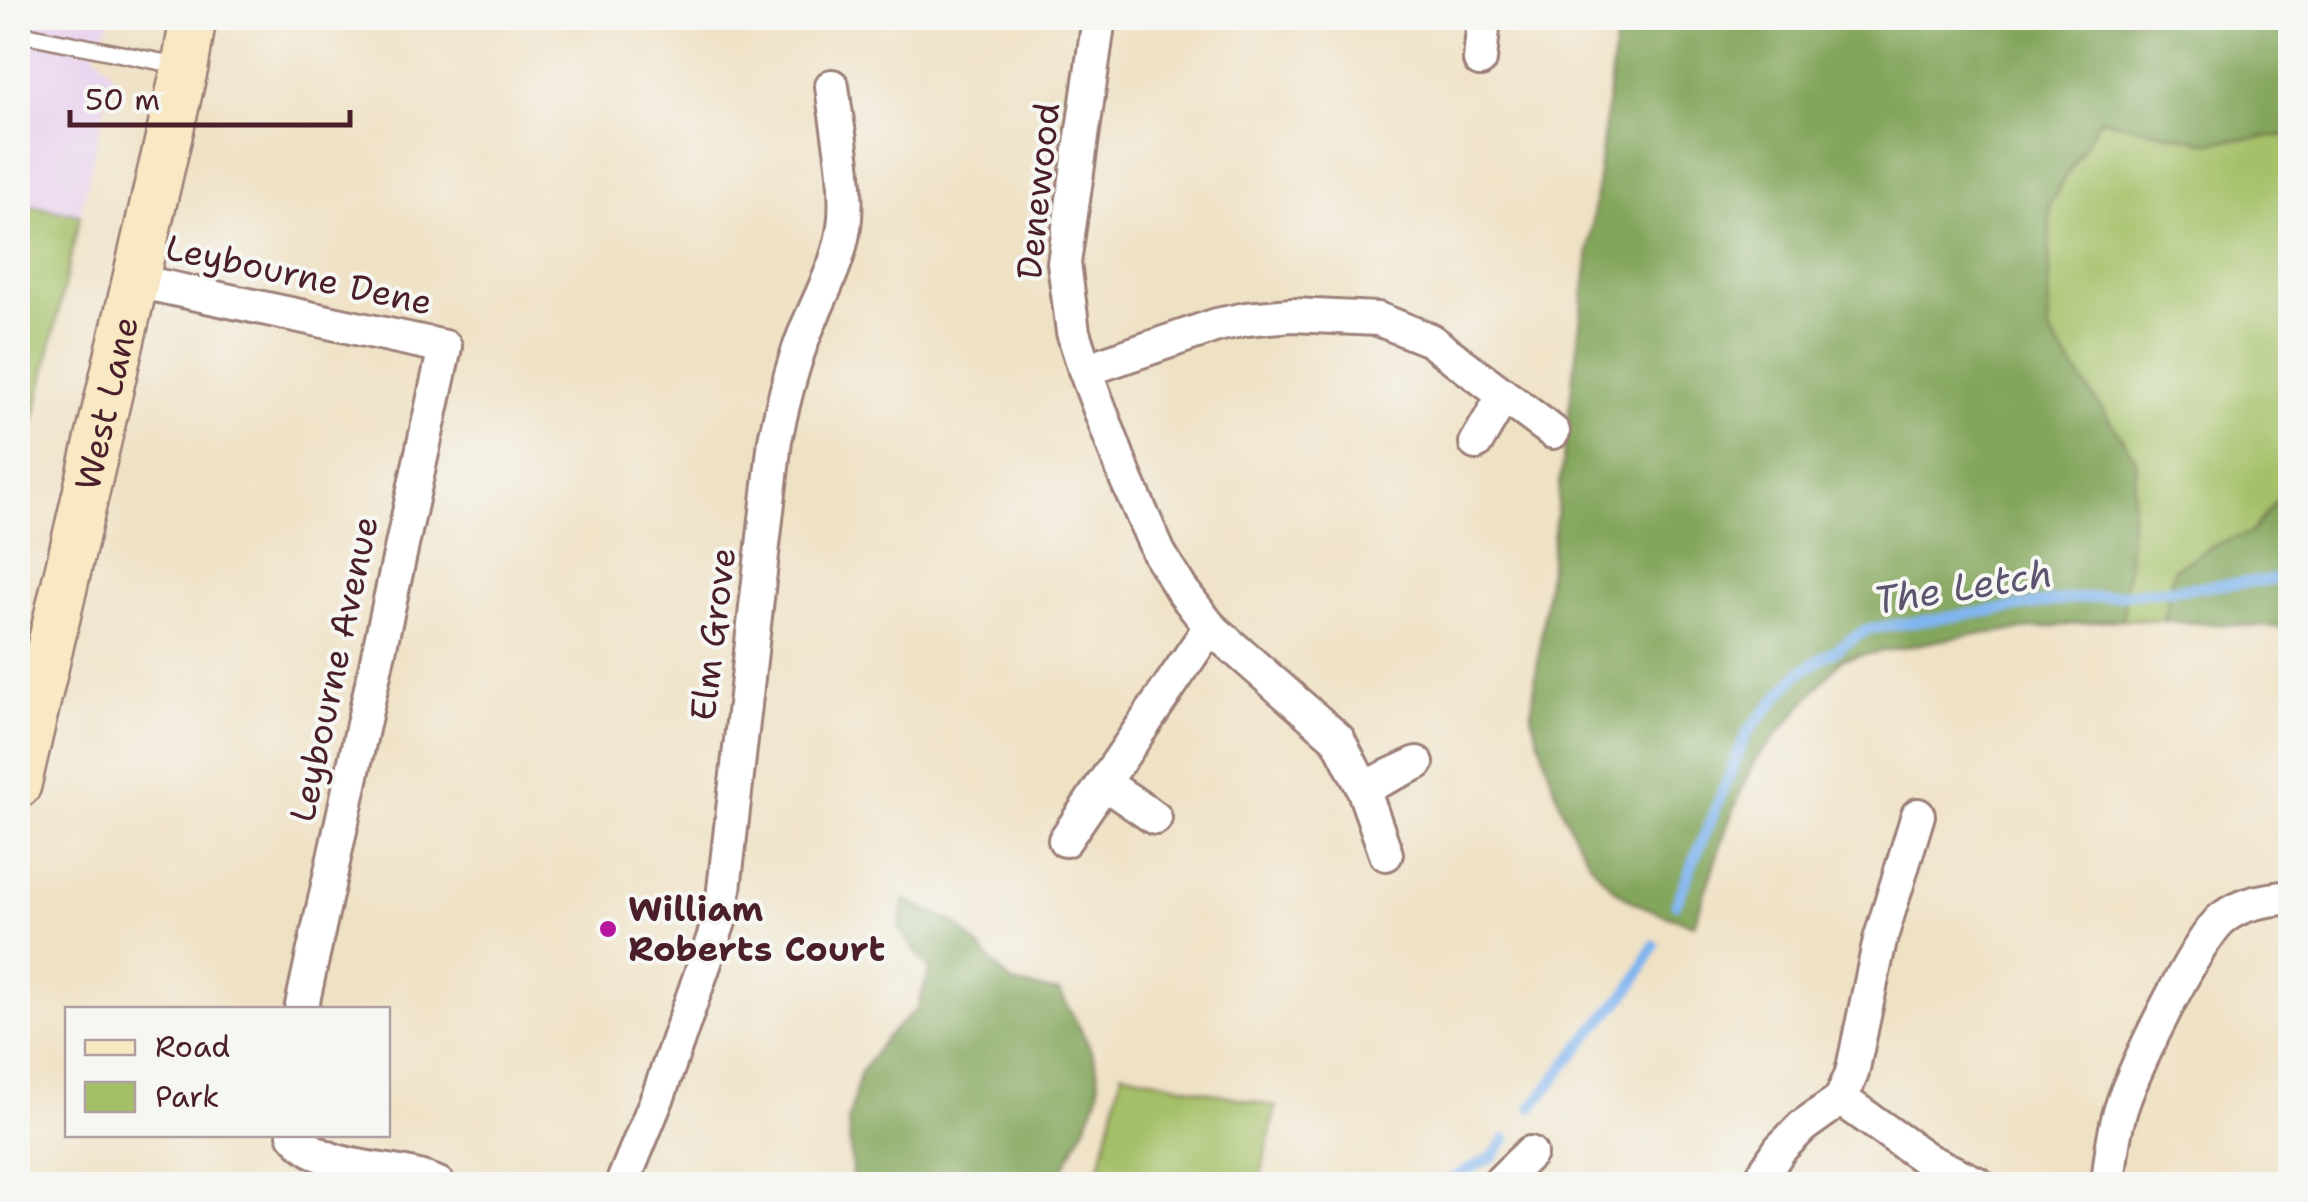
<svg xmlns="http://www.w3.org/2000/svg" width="2308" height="1202" font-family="'Shantell Sans',sans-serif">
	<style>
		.built { fill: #e8d2ee }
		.green { fill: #a4c067; stroke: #777049; stroke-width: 2.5 }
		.forest { fill: #83a65c; stroke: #666244; stroke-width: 2.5 }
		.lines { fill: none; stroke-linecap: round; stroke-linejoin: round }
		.stream { stroke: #81b5ef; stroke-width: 11 }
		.lane-casing { stroke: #9c8078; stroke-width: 20 }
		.street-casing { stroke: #9c8078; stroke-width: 38 }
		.secondary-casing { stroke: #9c8078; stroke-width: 50 }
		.lane { stroke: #fff; stroke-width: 15 }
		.street { stroke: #fff; stroke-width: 32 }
		.secondary { stroke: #f8e8c3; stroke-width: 45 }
		.poi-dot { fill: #b5179e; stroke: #f6f6f2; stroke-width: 4 }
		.labels { text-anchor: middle; stroke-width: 8; stroke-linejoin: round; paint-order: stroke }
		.street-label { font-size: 35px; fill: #4a1f2b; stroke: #f6f6f2 }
		.poi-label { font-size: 35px; font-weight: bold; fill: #4a1f2b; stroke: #f6f6f2; text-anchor: start }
		.water-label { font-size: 38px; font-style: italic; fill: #5d5470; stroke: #f6f6f2 }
	</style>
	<rect width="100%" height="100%" fill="#f6f6f2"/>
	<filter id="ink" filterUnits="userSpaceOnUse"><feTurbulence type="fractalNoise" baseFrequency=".01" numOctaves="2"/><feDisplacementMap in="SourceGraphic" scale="20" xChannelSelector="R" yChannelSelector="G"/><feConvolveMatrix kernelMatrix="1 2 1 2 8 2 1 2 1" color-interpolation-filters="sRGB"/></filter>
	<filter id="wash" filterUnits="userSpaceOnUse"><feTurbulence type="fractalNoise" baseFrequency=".0048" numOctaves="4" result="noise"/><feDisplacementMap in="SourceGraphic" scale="40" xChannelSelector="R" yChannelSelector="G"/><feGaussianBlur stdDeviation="2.25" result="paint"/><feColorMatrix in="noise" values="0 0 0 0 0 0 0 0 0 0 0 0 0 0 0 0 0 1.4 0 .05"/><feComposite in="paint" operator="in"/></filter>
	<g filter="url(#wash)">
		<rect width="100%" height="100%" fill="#efe1c4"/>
		<path class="built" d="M18 18H114L91 48 112 73 18 492Z"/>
		<g class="green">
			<path d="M2100 119 2207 142 2290 135V444L2287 487 2251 533 2220 543 2174 568 2163 621 2123 619 2136 459 2048 331 2050 203Z"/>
			<path d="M18 203 80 215 18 492Z"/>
			<path d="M1122 1072 1276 1107 1259 1184H1096Z"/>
		</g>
		<g class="forest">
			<path d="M1618 18H2290V135L2207 142 2100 119 2050 203 2048 331 2136 459 2123 619 1963 636 1842 659 1753 763 1728 824 1694 925C1667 915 1632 906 1610 885 1565 843 1551 772 1531 716Z"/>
			<path d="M2290 444V628L2163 621 2174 568 2220 543 2251 533 2287 487Z"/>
			<path d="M905 900 956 923 1012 983 1060 992C1074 1020 1099 1053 1099 1085 1099 1105 1065 1166 1053 1184H853L848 1121 860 1074 886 1037 917 1009 930 970 899 929Z"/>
		</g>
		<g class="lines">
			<g class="stream">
				<path d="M1676 904 1747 733 1798 674 1868 629 2065 600 2290 578"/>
				<path d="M1532 1108 1589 1035 1632 987 1654 945"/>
				<path d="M1443 1184 1493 1156 1506 1139"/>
			</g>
		</g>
	</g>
	<g filter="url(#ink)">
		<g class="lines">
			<g class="lane-casing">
				<path id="lane" d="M18 33 181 66"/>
			</g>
			<g class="street-casing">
				<g id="street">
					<path d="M1099 18 1064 263 1073 332 1085 370 1125 476 1159 553 1181 589 1210 627 1338 739 1363 788 1386 854"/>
					<path d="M1480 60 1484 18"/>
					<path d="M136 281 445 347 301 1010"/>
					<path d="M1085 370 1217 325 1246 319 1292 315 1378 319 1430 340 1553 432"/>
					<path d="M1476 443 1503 397"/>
					<path d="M1104 783 1155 818"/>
					<path d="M1363 788 1417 763"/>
					<path d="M1065 840 1210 627"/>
					<path d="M1841 1099 1929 1161 1978 1184"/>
					<path d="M294 1134C328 1176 393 1163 438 1184"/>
					<path d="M622 1184 659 1094 721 916 775 440C783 402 792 364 807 328 822 292 842 258 845 218 848 174 837 129 832 86"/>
					<path d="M1498 1184 1530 1153"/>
					<path d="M1757 1184 1780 1149 1803 1126 1841 1099 1852 1073 1880 940 1918 815"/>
					<path d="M2108 1184C2111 1156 2114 1127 2124 1100 2136 1065 2198 936 2224 917 2244 902 2267 900 2290 897"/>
				</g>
			</g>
			<g class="secondary-casing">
				<g id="secondary">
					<path id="s1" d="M18 785 185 67 193 18"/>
				</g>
			</g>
			<use href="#lane" class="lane"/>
			<use href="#street" class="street"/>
			<use href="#secondary" class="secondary"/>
		</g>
	</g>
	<circle class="poi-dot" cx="608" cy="929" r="10"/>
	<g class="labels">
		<g class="street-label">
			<text transform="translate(1038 191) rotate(-84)" y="12">Denewood</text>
			<text transform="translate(299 275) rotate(12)" y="12">Leybourne Dene</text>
			<text dy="12" stroke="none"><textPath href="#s1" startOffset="392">West Lane</textPath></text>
			<text transform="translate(713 634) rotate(-83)" y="12">Elm Grove</text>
			<text transform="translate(334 669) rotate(-78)" y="12">Leybourne Avenue</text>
		</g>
		<g class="poi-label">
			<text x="628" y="921">William<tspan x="628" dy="40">Roberts Court</tspan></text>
		</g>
		<g class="water-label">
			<text transform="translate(1963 587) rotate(-9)" y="13">The Letch</text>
		</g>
	</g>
	<rect width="2308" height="1202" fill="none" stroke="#f6f6f2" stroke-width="60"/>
	<rect x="65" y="1007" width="325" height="130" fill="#f6f6f2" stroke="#b1a0a2" stroke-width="2.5"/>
	<rect x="85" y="1040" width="50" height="15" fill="#f8e8c3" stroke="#b1a0a2" stroke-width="2.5"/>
	<text x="155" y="1057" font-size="30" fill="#4a1f2b">Road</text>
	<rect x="85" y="1082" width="50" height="30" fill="#a4c067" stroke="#b1a0a2" stroke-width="2.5"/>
	<text x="155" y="1107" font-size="30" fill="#4a1f2b">Park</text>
	<path d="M70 110v15h280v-15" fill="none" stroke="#4a1f2b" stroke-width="5"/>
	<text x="85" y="110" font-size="30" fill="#4a1f2b" stroke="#f6f6f2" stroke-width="8" paint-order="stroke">50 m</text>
</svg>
